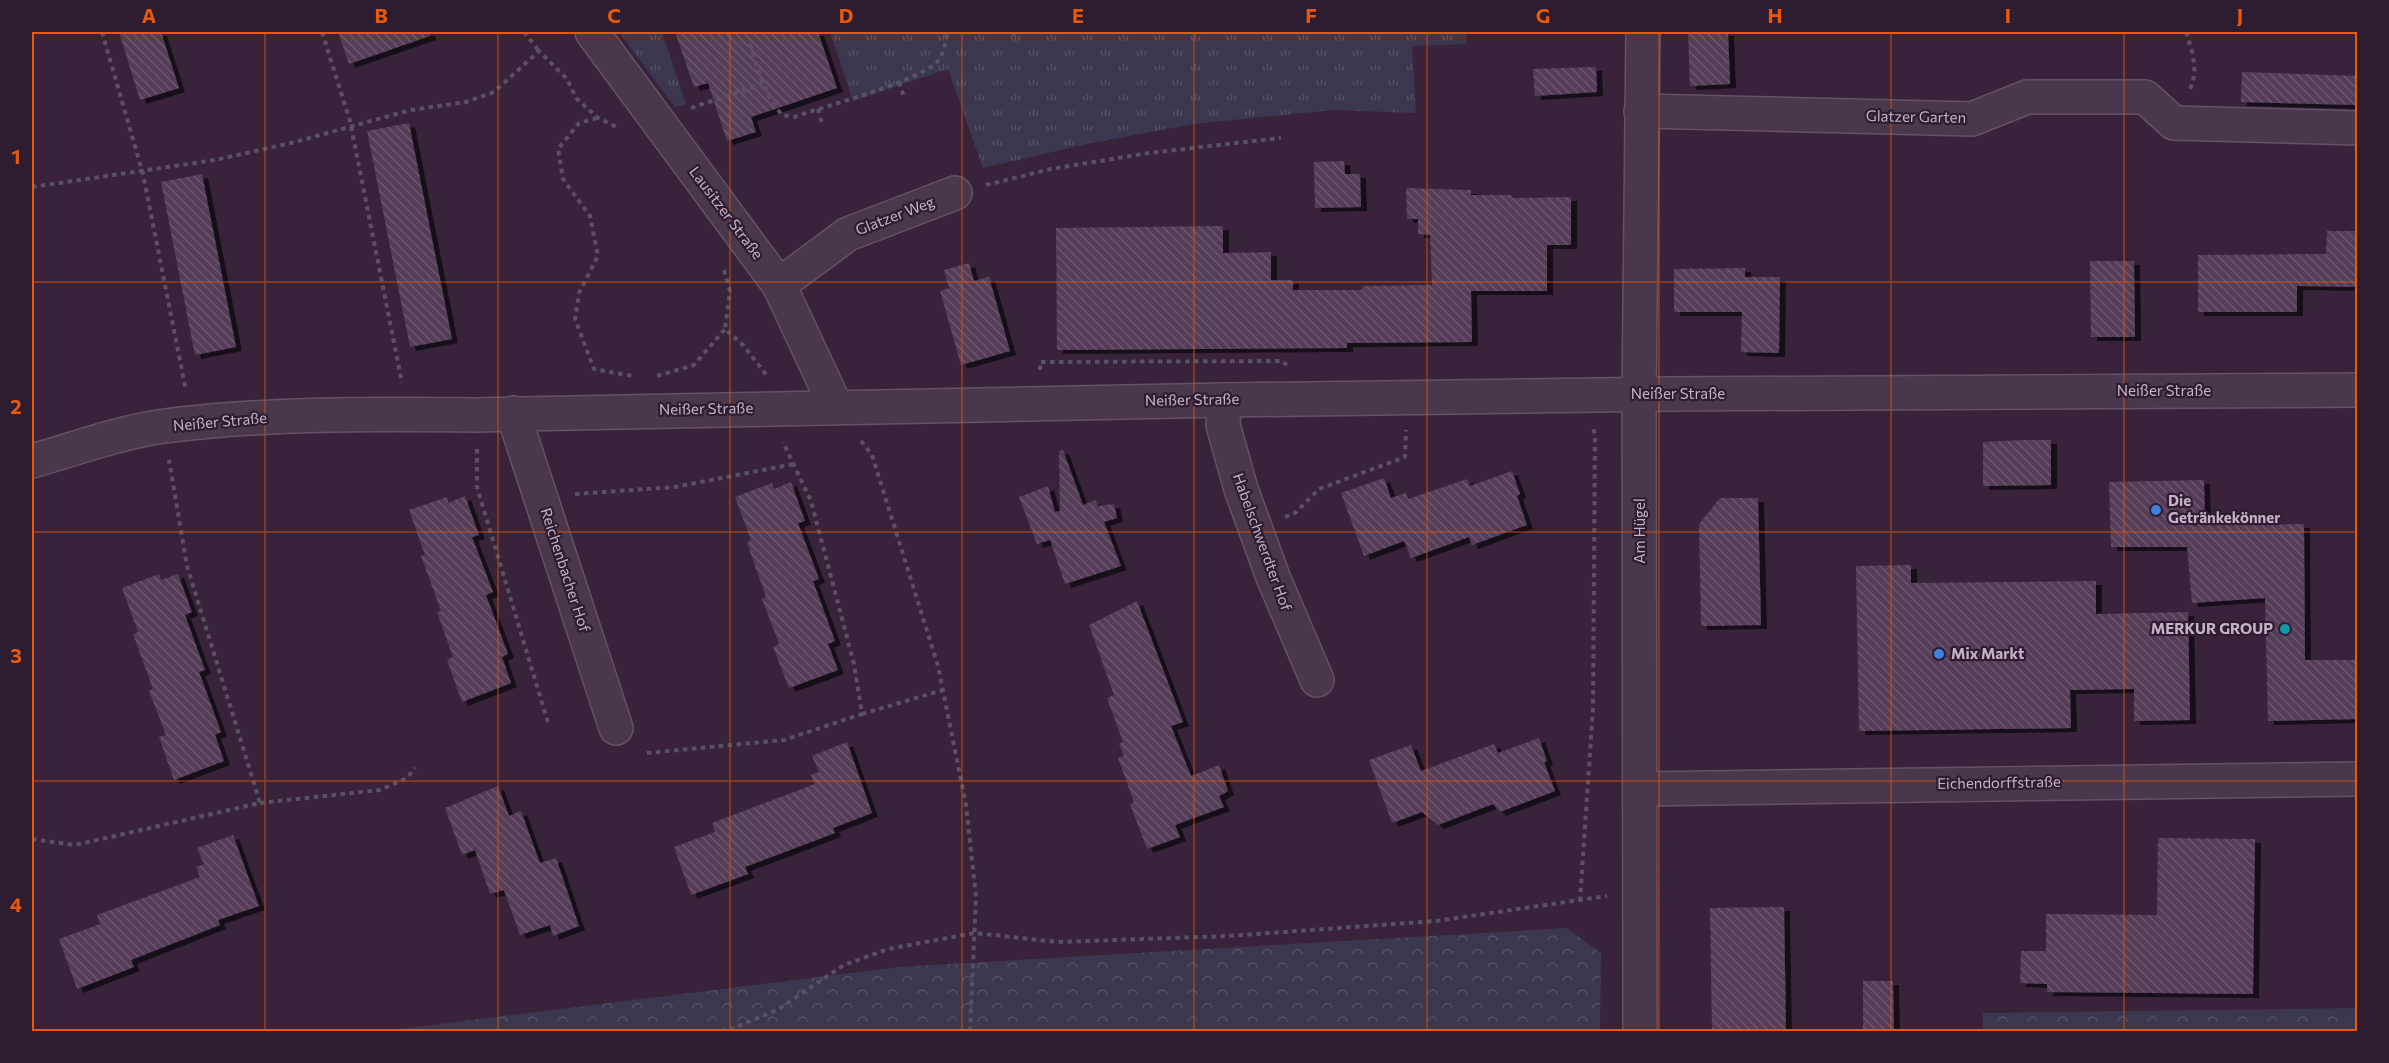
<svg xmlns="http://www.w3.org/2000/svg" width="2389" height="1063" font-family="Commissioner,sans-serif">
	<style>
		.grass { fill: url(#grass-tufts) }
		.forest { fill: url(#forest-crowns) }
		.building { fill: url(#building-back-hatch); filter: url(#shadow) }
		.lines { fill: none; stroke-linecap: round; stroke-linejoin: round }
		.minor-casing { stroke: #645266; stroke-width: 36 }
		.path { stroke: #5a5167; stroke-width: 4; stroke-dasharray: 4.5 4.5; stroke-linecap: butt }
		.minor { stroke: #49374c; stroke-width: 33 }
		.grid { fill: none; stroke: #e8590c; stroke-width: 1.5; stroke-opacity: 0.55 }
		.shop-dot { fill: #3f7fe0; stroke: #2e1c30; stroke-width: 2 }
		.culture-dot { fill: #0f9aa8; stroke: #2e1c30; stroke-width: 2 }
		.labels { text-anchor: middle; stroke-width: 4.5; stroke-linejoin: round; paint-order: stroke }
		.street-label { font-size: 15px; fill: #c5b2c7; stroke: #2e1c30 }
		.poi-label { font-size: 15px; font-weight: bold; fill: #c5b2c7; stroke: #2e1c30; text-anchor: start }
		.neatline { fill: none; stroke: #e8590c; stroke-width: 2 }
		.grid-label { font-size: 20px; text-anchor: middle; font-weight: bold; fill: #e8590c }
	</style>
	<defs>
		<pattern id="grass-tufts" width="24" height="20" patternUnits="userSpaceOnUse" patternTransform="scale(1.5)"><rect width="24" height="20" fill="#3a374e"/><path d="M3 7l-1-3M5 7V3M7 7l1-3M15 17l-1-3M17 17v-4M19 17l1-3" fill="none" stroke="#555266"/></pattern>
		<pattern id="forest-crowns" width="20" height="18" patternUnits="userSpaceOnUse" patternTransform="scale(1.5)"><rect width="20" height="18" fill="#3a374e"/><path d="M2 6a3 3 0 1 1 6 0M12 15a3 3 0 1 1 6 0" fill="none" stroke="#555266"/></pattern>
		<pattern id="building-back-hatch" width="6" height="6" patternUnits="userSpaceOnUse" patternTransform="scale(1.5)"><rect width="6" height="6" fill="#553c59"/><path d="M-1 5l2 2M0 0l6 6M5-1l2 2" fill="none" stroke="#6c566f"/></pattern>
		<filter id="shadow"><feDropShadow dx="6" dy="4" stdDeviation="0" flood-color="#0009"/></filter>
	</defs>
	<rect width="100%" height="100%" fill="#38233b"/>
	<g class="grass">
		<path d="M619 32H662L686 104 675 107Z"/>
		<path d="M830 32H1466L1467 44 1412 46 1416 113 1333 110 1193 124 1087 144 983 168 948 69 853 101Z"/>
	</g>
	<g class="forest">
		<path d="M1567 928 1601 953 1600 1031H383L898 967Z"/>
		<path d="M2357 1008V1031H1983V1013Z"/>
	</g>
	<g class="building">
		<path d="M119 32H161L179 88 140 100Z"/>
		<path d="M338 32H429L430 36 349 64Z"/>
		<path d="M675 32H818L837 88 751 117 756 132 727 141 708 83 694 87Z"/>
		<path d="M1688 32H1728L1730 84 1690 86Z"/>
		<path d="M1596 67 1597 92 1535 96 1533 69Z"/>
		<path d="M2242 72 2358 76V105L2241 102Z"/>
		<path d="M409 123 452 339 410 347 367 131Z"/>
		<path d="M1344 161 1345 174H1360L1361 207 1315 208 1314 162Z"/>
		<path d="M202 174 236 347 195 355 161 182Z"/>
		<path d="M1406 188 1471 190V195H1511L1512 198 1571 197V245H1547V291H1471L1472 342 1347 343V348L1057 350 1056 228 1223 226V253L1271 252V280H1293V290H1362V286L1432 285 1430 235 1418 234V219H1407Z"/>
		<path d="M2327 231H2358V287L2297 286V312H2198V255L2326 254Z"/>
		<path d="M2090 261H2134L2135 337H2091Z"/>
		<path d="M969 263 974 281 989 277 1010 351 961 365 940 291 949 288 944 270Z"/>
		<path d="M1745 268V277H1780L1779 353 1741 352 1742 312H1674V269Z"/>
		<path d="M2022 440H2051V485L1983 486V442Z"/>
		<path d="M1063 450 1083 505 1095 500 1098 506 1114 504 1117 518 1104 522 1121 566 1065 584 1050 540 1037 544 1019 497 1048 486 1055 512 1060 511 1059 451Z"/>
		<path d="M1512 471 1520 494 1517 496 1527 525 1472 545 1469 537 1411 558 1404 541 1364 556 1341 493 1384 478 1391 498 1406 493 1408 499 1467 479 1470 486Z"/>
		<path d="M2204 480 2205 518 2250 515V525L2304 524 2305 660H2358V719L2268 721 2265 598 2192 603 2187 547H2111L2109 482Z"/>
		<path d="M791 482 805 521 798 523 819 579 813 581 835 641 828 644 838 670 789 688 773 647 779 644 762 599 766 597 747 543 751 540 735 497 772 483 774 489Z"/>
		<path d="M465 496 479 535 472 537 493 592 486 595 508 654 502 657 511 683 462 702 447 660 453 657 437 612 441 611 421 556 425 555 409 510 447 497 448 503Z"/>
		<path d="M1720 498H1758L1761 625 1701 626 1699 524Z"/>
		<path d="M1911 565V583L2096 581V614L2188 612 2190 720 2134 721V689L2070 690 2071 728 1859 731 1856 566Z"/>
		<path d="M159 574 161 580 178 574 192 612 185 615 205 670 199 672 221 732 215 735 224 761 174 780 159 737 166 735 149 691 153 689 133 634 138 632 122 588Z"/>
		<path d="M1137 601 1183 722 1171 726 1191 776 1219 765 1228 791 1219 796 1224 807 1175 825 1180 837 1147 849 1130 804 1134 802 1118 758 1124 756 1119 744 1123 742 1107 698 1114 695 1089 625Z"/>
		<path d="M1539 738 1547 761 1544 762 1555 791 1500 812 1493 804 1438 825 1422 812 1392 823 1369 760 1411 745 1421 771 1494 744 1498 753Z"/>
		<path d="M847 742 872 813 833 828 835 833 745 867 748 874 691 895 674 847 715 832 712 823 815 784 811 775 819 772 812 756Z"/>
		<path d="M498 786 509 816 521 811 540 863 556 858 579 926 553 936 550 925 520 935 504 890 490 894 475 850 462 855 445 808Z"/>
		<path d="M233 835 259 906 218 920 220 925 131 960 134 967 77 989 59 939 100 924 97 915 200 877 196 867 204 864 197 848Z"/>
		<path d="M2158 838 2255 839 2253 994 2047 992V984L2020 983 2021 951H2046V914L2157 915Z"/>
		<path d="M1784 907 1786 1032H1712L1710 908Z"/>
		<path d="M1863 981H1893L1894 1032H1863Z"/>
	</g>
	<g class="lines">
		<g class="minor-casing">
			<g id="minor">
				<path d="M592 32 779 285 836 407"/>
				<path d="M1641 111 1972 119 2027 97H2145L2174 123 2358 128"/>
				<path d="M779 285 848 234 955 193"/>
				<path d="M1224 400 1223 425 1241 489 1273 577 1317 680"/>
				<path d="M513 413 616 728"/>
				<path d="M32 461C75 449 120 432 165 426 268 413 372 414 476 415L1224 400 1671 394 2358 390"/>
				<path d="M1641 789 2358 779"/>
				<path d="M1640 1032 1639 394 1643 32"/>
			</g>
		</g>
		<g class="path">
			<path d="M102 32 143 174 186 391"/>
			<path d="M322 32 350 121 402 383"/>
			<path d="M524 32 539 51"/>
			<path d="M1013 32 1015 42"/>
			<path d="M2186 32C2192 51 2199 70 2190 89"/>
			<path d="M750 44C758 70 764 94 782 115L794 117C825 106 917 82 937 62 944 54 946 42 947 32"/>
			<path d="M899 82 904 97"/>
			<path d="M691 108 762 84"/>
			<path d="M818 109 822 124"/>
			<path d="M597 118 579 123 558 149 563 179 590 216 598 256 579 293 575 319 594 369 632 376"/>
			<path d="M986 185 1051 169 1149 153 1281 138"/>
			<path d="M32 187 215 160 291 143 411 110 466 102 494 92 539 51 567 79 576 98 598 118 619 128"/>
			<path d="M724 270 730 291 725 329 743 345 768 377"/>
			<path d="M1040 370V362L1282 361 1287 365"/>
			<path d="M657 376 694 365 725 329"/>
			<path d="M861 441 872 455 938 666 966 805 976 897 970 1032"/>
			<path d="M477 449V487L549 726"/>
			<path d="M575 494 675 487 794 464"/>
			<path d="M1285 517 1295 513 1319 489 1405 457 1406 430"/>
			<path d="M862 714 943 690"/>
			<path d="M647 753 784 740 862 714 854 664 811 501 783 442"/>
			<path d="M260 803 380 790 407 778 415 768"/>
			<path d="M32 839 75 845 260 803 187 566 169 460"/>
			<path d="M1580 901 1593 708 1595 434 1593 429"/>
			<path d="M712 1032 731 1029 777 1010 844 965 888 949 974 933 1058 942 1228 936 1436 921 1607 896"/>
		</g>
		<use href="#minor" class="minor"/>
	</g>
	<path class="grid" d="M265 32V1032M498 32V1032M730 32V1032M962 32V1032M1194 32V1032M1427 32V1032M1659 32V1032M1891 32V1032M2124 32V1032M32 282H2358M32 532H2358M32 781H2358"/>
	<g class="shop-dot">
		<circle cx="2156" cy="510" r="6"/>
		<circle cx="1939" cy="654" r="6"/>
	</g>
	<circle class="culture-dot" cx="2285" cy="629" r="6"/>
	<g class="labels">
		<g class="street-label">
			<text transform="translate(1916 117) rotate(1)" y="5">Glatzer Garten</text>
			<text transform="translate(726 213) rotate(53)" y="5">Lausitzer Straße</text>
			<text transform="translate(895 216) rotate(-21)" y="5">Glatzer Weg</text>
			<text x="2164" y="396">Neißer Straße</text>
			<text x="1678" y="399">Neißer Straße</text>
			<text transform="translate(1192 400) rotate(-1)" y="5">Neißer Straße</text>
			<text transform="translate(706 409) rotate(-1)" y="5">Neißer Straße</text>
			<text transform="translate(220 422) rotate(-5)" y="5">Neißer Straße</text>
			<text transform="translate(1640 531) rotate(-90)" y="5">Am Hügel</text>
			<text transform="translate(1262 542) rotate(70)" y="5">Habelschwerdter Hof</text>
			<text transform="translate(565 570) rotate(72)" y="5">Reichenbacher Hof</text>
			<text transform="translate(1999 783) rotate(-1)" y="5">Eichendorffstraße</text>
		</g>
		<g class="poi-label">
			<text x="2168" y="506">Die<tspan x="2168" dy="17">Getränkekönner</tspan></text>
			<text x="2273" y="634" text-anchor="end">MERKUR GROUP</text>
			<text x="1951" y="659">Mix Markt</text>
		</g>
	</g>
	<rect width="2389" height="1063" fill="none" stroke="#2e1c30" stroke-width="66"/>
	<rect x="33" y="33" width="2323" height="997" class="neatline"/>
	<g class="grid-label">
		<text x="149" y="23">A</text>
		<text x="381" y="23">B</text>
		<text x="614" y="23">C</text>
		<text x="846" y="23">D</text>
		<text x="1078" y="23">E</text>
		<text x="1311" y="23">F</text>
		<text x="1543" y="23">G</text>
		<text x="1775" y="23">H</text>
		<text x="2008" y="23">I</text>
		<text x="2240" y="23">J</text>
		<text x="16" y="164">1</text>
		<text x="16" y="414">2</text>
		<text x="16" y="663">3</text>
		<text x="16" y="912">4</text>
	</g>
</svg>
